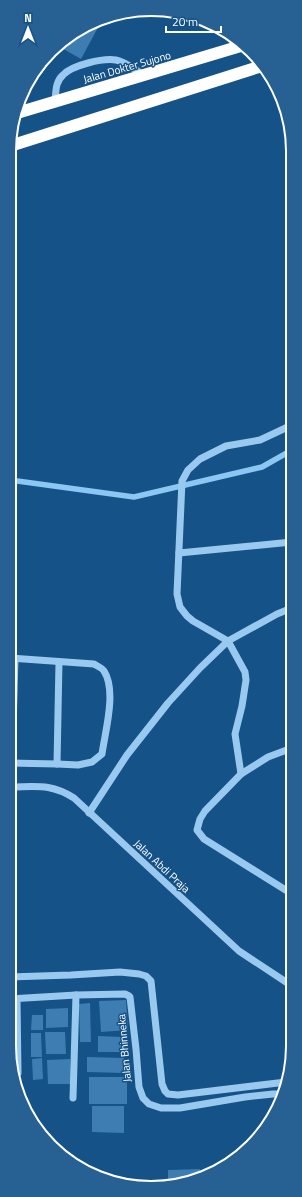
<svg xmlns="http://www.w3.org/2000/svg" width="302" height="1197" font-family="'Titillium Web',sans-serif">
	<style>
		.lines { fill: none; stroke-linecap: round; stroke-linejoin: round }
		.stream { stroke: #8cc6f3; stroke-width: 5.5 }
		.building { fill: #3d7db2 }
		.minor { stroke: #9ac9ef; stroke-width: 7 }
		.highway { stroke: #fff; stroke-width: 12 }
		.labels { text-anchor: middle; stroke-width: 3; stroke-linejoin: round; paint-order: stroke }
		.street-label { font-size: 11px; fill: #fff; stroke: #145288 }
		.rim { fill: none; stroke: #fff; stroke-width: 2 }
	</style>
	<rect width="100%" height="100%" fill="#145288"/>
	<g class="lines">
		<path class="stream" d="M10 480 134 497 262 467 292 450"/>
	</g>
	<g class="building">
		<path d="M102 20 81 59 58 46 65 38Z"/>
		<path d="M126 1000 128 1030 101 1032 99 1001Z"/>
		<path d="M90 1003 91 1042H80L79 1004Z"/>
		<path d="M68 1008V1027L46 1028V1009Z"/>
		<path d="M32 1015H43V1030H31Z"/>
		<path d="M45 1032H65L66 1054H46Z"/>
		<path d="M31 1033H41L42 1057H31Z"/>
		<path d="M98 1036 122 1037 121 1052H98Z"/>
		<path d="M9 1038 16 1039V1072H14L9 1046Z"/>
		<path d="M87 1057 124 1058 123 1073 87 1072Z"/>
		<path d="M42 1058 43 1079 33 1080 32 1059Z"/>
		<path d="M70 1059 71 1084H48L47 1060Z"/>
		<rect x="89" y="1077" width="38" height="27"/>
		<path d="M92 1106H124V1133L92 1132Z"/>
		<path d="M200 1169V1179L196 1181 168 1184V1170Z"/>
	</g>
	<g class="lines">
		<g class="minor">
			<path d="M55 102C56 92 55 82 63 75 72 65 103 58 116 60 126 62 135 70 144 75"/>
			<path d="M179 553 292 542"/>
			<path d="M9 763 57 764 78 765 92 762 102 754C105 732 117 691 104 671 102 668 97 666 94 664L10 658"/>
			<path d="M12 763 15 658"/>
			<path d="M57 764 59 662"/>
			<path d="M241 774 235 734 242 706 246 680 245 672 228 641 193 621 187 616 180 607 177 594 182 481 188 470 200 459 226 446 260 440 292 425"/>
			<path d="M9 787C36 787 50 783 74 798L239 951 292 986"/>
			<path d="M89 813 127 755 168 703 200 668 228 641 277 614 292 608"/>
			<path d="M292 894 204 839 197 830 200 819 205 811 241 774 268 757 292 748"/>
			<path d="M9 977 71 975 120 972 139 974 146 976 151 981 162 1084 165 1091 168 1094 178 1095 286 1082"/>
			<path d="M9 999 76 995 125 994 129 996 130 997 136 1049 139 1087 143 1098 149 1104 161 1108H180L245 1097 273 1094H282"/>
			<path d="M17 999 18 1073"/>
			<path d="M73 1098 76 995"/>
		</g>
		<g class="highway">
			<path d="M17 113 244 45"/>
			<path d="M10 146 262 66"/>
		</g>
	</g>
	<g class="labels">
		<g class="street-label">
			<text transform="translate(127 67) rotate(-16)" y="4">Jalan Dokter Sujono</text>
			<text transform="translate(162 866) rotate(43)" y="4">Jalan Abdi Praja</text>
			<text transform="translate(124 1048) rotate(-95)" y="4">Jalan Bhinneka</text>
		</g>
	</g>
	<path d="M0 0H302V1197H0ZM151 16H151A135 135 0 0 1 286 151V1046A135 135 0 0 1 151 1181H151A135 135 0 0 1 16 1046V151A135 135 0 0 1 151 16Z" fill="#276092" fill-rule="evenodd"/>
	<path class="rim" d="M151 16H151A135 135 0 0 1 286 151V1046A135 135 0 0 1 151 1181H151A135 135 0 0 1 16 1046V151A135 135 0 0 1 151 16Z"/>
	<g transform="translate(28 28)" stroke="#145288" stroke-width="3" paint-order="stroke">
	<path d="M0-3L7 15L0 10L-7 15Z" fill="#ffffff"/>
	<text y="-6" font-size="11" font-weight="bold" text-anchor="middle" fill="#ffffff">N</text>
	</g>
	<path d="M166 26v6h55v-6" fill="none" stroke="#ffffff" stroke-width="2"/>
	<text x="172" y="26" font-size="12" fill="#ffffff" stroke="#145288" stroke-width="3" paint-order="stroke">20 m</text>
</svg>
